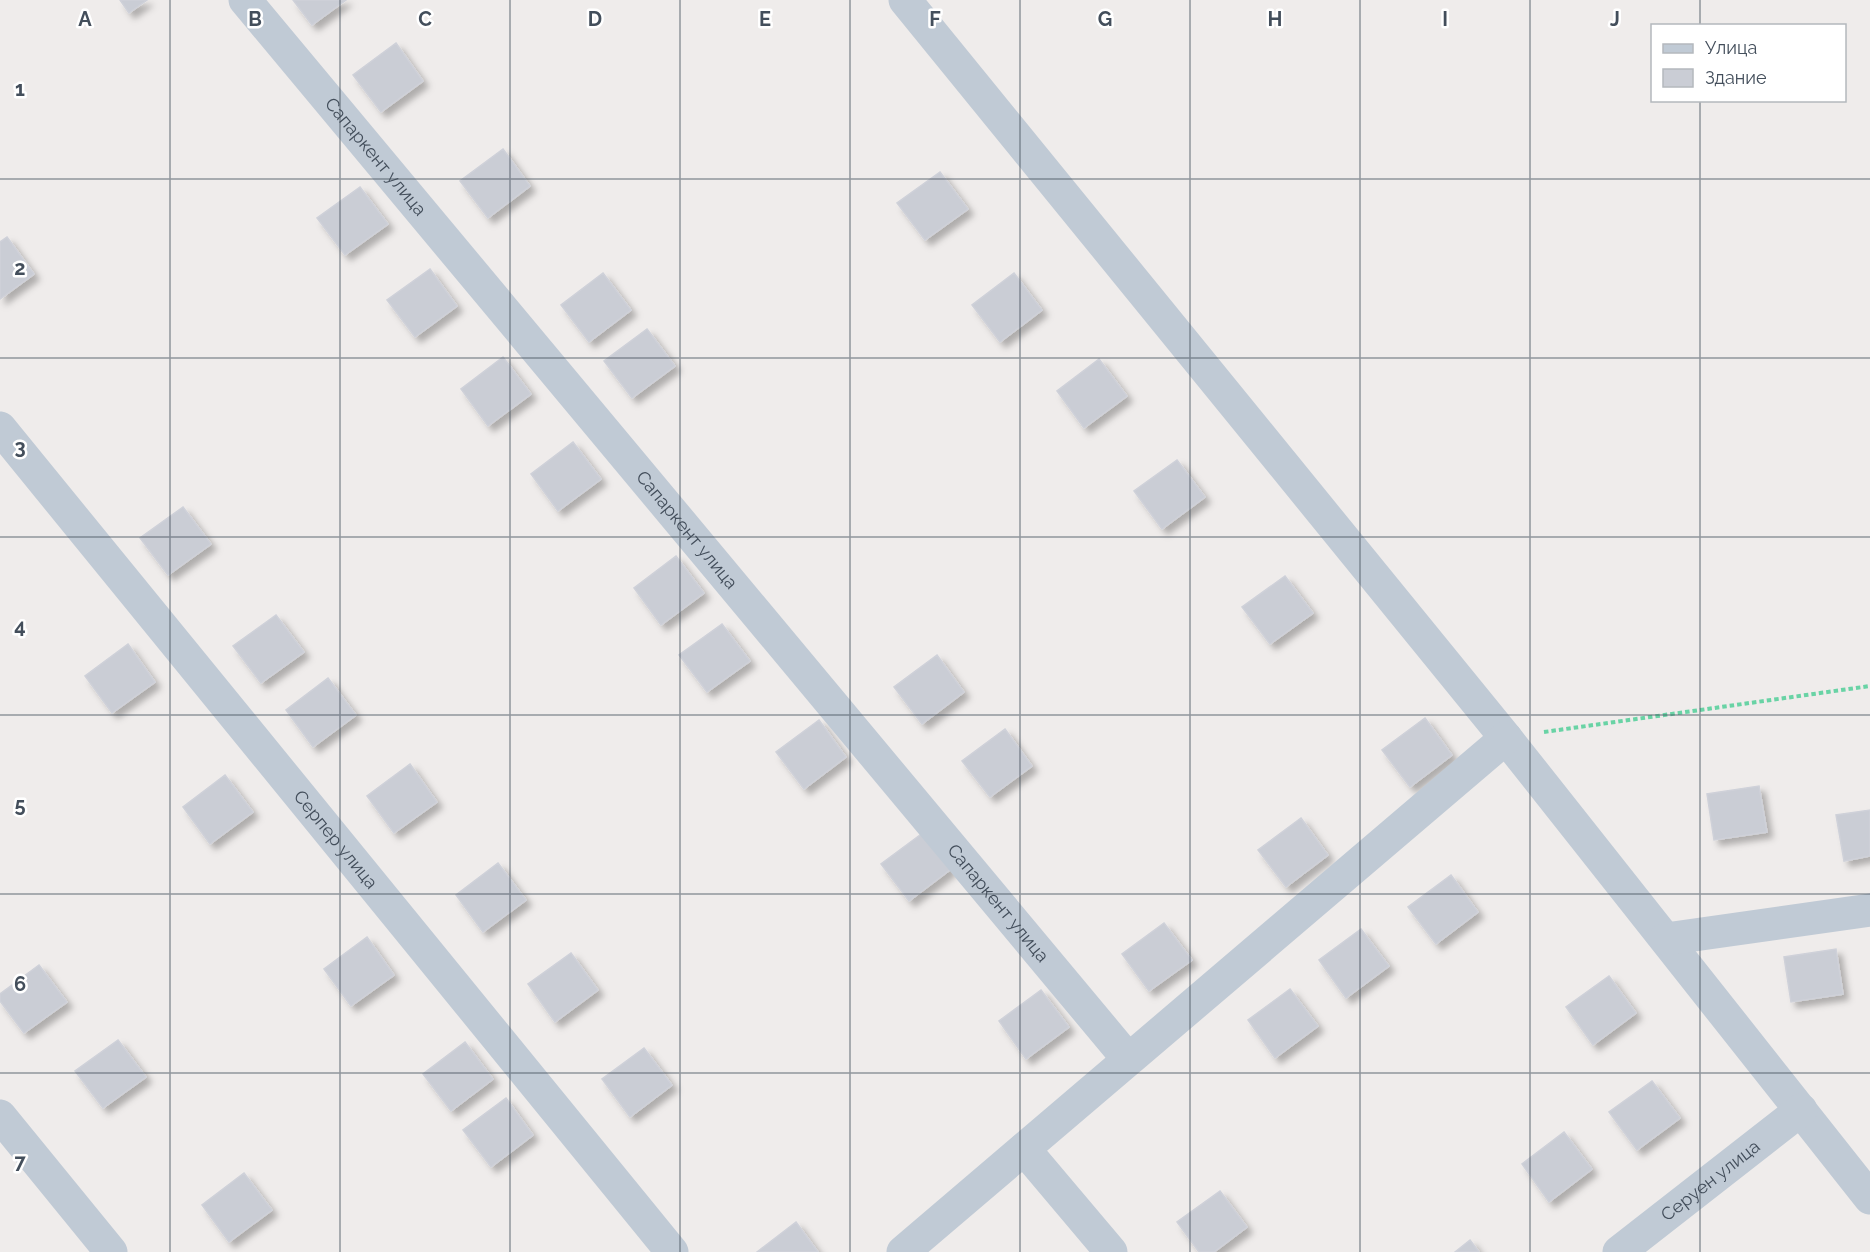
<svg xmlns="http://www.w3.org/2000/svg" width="1870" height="1252" font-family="Raleway,sans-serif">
  <defs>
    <filter id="shadow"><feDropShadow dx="5.5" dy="5.5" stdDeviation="3" flood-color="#0004"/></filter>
  </defs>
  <rect width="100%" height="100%" fill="#efeceb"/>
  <path fill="#cacdd5" stroke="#cfd1d9" stroke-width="1.5" filter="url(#shadow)" d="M 120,0 L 147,0 L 129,13 Z
    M 293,0 L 346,0 L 312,25 Z
    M 396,43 L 423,81 L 381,112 L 353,75 Z
    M 503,149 L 530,186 L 488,218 L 460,181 Z
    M 940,172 L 968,209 L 925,240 L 897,203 Z
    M 360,187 L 388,224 L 345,255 L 317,218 Z
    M 7,237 L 34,274 L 0,299 L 0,242 Z
    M 430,269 L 457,306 L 415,337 L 387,300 Z
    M 603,273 L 631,310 L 589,342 L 561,305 Z
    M 1014,273 L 1042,310 L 1000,342 L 972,305 Z
    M 647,329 L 675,366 L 632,398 L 604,361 Z
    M 503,357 L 531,394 L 488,426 L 461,389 Z
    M 1099,359 L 1127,396 L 1084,428 L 1057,391 Z
    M 573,442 L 601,479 L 558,511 L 531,474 Z
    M 1177,460 L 1205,497 L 1162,529 L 1134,491 Z
    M 183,507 L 211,544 L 168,575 L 140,538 Z
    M 676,556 L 704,593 L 661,625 L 634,588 Z
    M 1285,576 L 1313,613 L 1270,644 L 1242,607 Z
    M 276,615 L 304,652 L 261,683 L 233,646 Z
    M 722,624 L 750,661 L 707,692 L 679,655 Z
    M 128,644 L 155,682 L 112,713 L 85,676 Z
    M 937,655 L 964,692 L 922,724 L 894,687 Z
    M 328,678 L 356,715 L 313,747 L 286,710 Z
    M 1425,718 L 1452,755 L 1410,787 L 1382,750 Z
    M 819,720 L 846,757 L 804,789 L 776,752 Z
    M 1005,729 L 1032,766 L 990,797 L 962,761 Z
    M 410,764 L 437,802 L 394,833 L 367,796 Z
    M 225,775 L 253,812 L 210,844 L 183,807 Z
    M 1759,786 L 1767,832 L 1714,840 L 1707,794 Z
    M 1870,810 L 1870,856 L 1844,861 L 1836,815 Z
    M 1301,818 L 1328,855 L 1286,887 L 1258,850 Z
    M 924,832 L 951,869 L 909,901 L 881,864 Z
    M 498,863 L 526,900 L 483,932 L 456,895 Z
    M 1451,875 L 1478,912 L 1436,944 L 1408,907 Z
    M 1164,923 L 1192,960 L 1149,991 L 1122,954 Z
    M 1361,929 L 1389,966 L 1346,998 L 1319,960 Z
    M 367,937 L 394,975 L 351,1006 L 324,969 Z
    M 1836,949 L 1843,994 L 1791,1002 L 1784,957 Z
    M 571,953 L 598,990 L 555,1022 L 528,984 Z
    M 39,965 L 67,1002 L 24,1033 L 0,1001 L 0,994 Z
    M 1609,976 L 1636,1013 L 1593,1045 L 1566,1007 Z
    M 1290,989 L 1318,1026 L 1275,1058 L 1248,1020 Z
    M 1041,990 L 1069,1027 L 1026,1059 L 999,1021 Z
    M 118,1040 L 146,1077 L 103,1108 L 75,1071 Z
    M 465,1042 L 493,1079 L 451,1111 L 423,1074 Z
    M 644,1048 L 672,1085 L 630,1117 L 602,1079 Z
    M 1652,1081 L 1680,1118 L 1637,1150 L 1609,1112 Z
    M 506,1098 L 533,1135 L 491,1167 L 463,1130 Z
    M 1564,1132 L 1592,1169 L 1549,1202 L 1522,1164 Z
    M 244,1173 L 272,1210 L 229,1242 L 202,1205 Z
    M 1220,1191 L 1247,1227 L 1214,1252 L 1199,1252 L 1177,1222 Z
    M 796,1222 L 818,1252 L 757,1252 Z
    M 1470,1240 L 1479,1252 L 1455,1252 Z"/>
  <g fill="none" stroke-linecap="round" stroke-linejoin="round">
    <path stroke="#69d3a5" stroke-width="4" stroke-dasharray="4.5 3" stroke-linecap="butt" d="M 1544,732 L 1870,686"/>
    <g stroke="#c0cad5" stroke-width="33">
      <path id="s1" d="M 245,0 L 1128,1059"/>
      <path d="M 905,0 L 1506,738 L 1870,1198"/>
      <path id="s2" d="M 0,428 L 672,1252"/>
      <path d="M 1666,939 L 1870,910"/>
      <path d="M 0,1116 L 111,1252"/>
      <path d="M 1024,1149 L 1111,1252"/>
      <path d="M 903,1252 L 1506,738"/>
      <path id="s3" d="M 1619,1252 L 1801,1110"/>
    </g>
  </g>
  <path fill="none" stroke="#434e5b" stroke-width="1.5" stroke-opacity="0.55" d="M 170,0 L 170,1252M 340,0 L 340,1252M 510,0 L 510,1252M 680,0 L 680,1252M 850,0 L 850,1252M 1020,0 L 1020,1252M 1190,0 L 1190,1252M 1360,0 L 1360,1252M 1530,0 L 1530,1252M 1700,0 L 1700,26M 1700,100 L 1700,1252M 0,179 L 1870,179M 0,358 L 1870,358M 0,537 L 1870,537M 0,715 L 1870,715M 0,894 L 1870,894M 0,1073 L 1870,1073"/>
  <g text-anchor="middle" stroke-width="5" stroke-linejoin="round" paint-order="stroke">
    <g font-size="18" fill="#434e5b" stroke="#fff">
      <text dy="6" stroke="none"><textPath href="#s1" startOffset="204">Сапаркент улица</textPath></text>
      <text dy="6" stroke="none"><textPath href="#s1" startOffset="690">Сапаркент улица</textPath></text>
      <text dy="6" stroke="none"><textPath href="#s2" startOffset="531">Серпер улица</textPath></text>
      <text dy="6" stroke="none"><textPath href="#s1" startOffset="1176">Сапаркент улица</textPath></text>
      <text dy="6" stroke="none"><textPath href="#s3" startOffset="116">Серуен улица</textPath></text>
    </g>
  </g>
  <g font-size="20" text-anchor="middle" font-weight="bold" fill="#434e5b" stroke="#fff" stroke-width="5" stroke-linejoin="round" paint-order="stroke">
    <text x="85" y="26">A</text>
    <text x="255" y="26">B</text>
    <text x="425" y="26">C</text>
    <text x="595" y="26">D</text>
    <text x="765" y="26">E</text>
    <text x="935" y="26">F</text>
    <text x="1105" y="26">G</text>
    <text x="1275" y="26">H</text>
    <text x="1445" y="26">I</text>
    <text x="1615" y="26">J</text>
    <text x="20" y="96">1</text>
    <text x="20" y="275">2</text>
    <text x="20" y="454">3</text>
    <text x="20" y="633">4</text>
    <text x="20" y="812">5</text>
    <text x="20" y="991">6</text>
    <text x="20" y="1169">7</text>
  </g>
  <rect x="1651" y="24" width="195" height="78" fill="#ffffff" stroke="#b4b8bd" stroke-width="1.5"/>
  <rect x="1663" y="44" width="30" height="9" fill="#c0cad5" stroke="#b4b8bd" stroke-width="1.5"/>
  <text x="1705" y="54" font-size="18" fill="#434e5b">Улица</text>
  <rect x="1663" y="69" width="30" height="18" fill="#cacdd5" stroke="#b4b8bd" stroke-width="1.5"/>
  <text x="1705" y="84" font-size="18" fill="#434e5b">Здание</text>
</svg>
